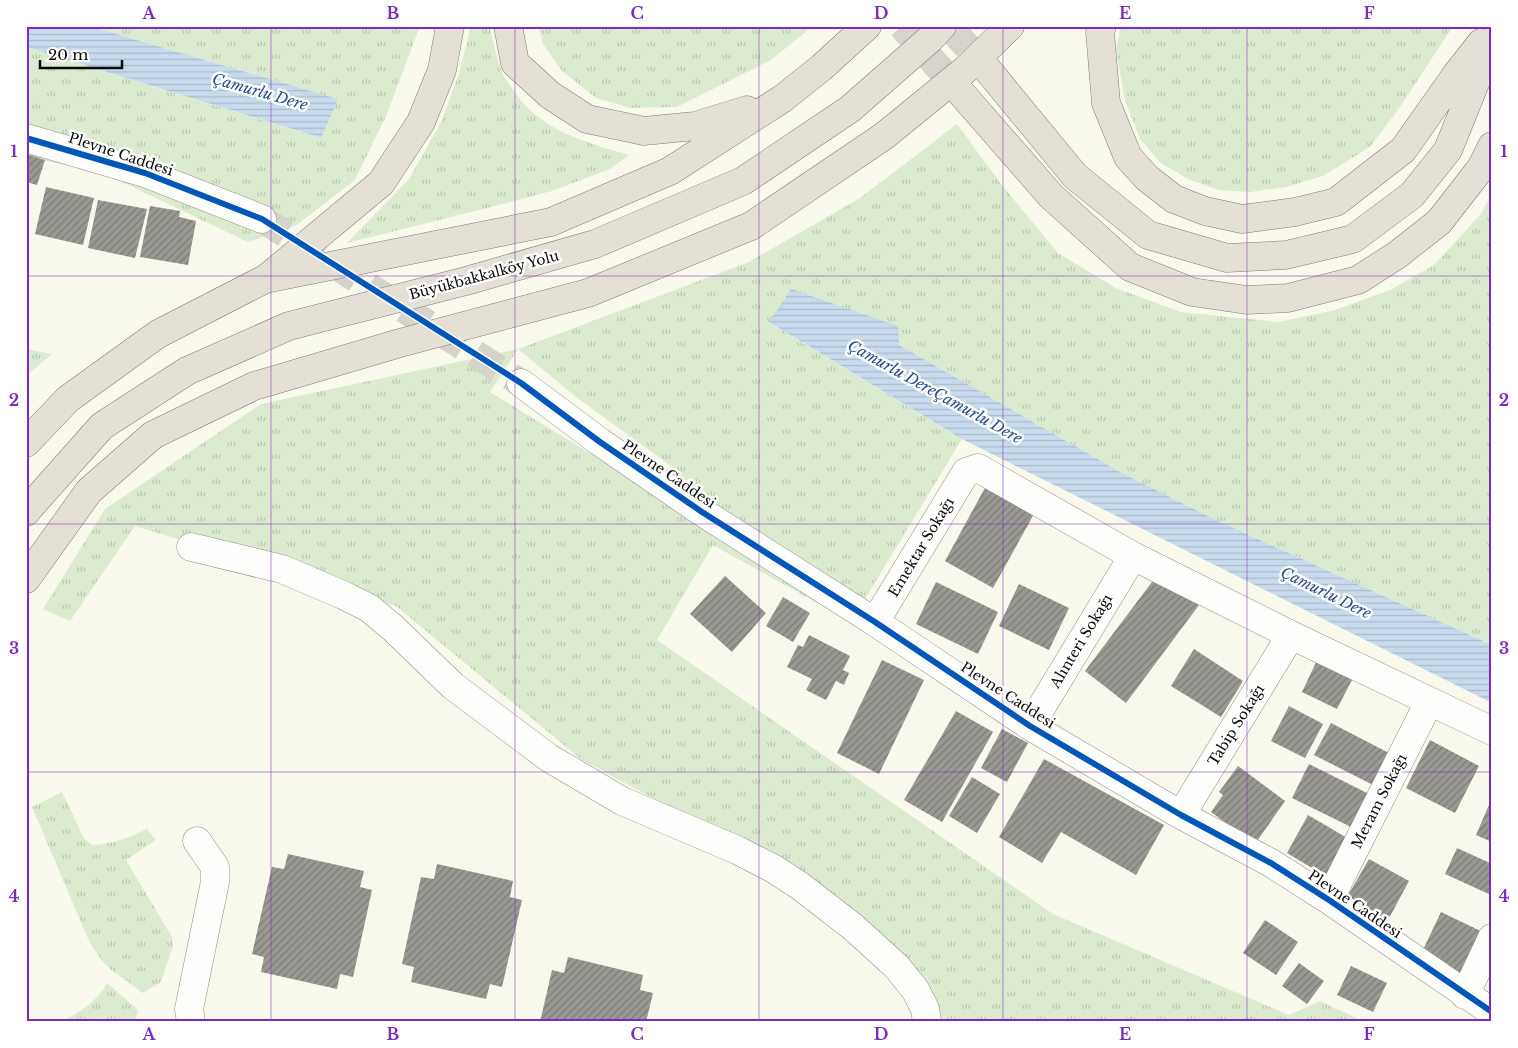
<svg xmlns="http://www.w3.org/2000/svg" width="1518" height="1048" font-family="'Libre Baskerville',serif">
  <defs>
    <pattern id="grass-tufts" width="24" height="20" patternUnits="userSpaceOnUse" patternTransform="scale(1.25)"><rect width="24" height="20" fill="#dcebd0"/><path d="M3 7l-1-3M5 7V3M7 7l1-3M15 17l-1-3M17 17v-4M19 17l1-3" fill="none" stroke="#bbc8b1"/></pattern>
    <pattern id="water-rules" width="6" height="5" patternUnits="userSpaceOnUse" patternTransform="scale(1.25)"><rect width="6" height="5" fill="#c8dbed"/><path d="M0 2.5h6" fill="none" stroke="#aabbca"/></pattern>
    <pattern id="building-hatch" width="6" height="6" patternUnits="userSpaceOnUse" patternTransform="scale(1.25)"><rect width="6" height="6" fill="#9a9993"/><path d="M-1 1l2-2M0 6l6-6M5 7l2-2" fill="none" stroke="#7c7b76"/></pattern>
  </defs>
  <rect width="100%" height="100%" fill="#f8f8ed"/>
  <path fill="url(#grass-tufts)" fill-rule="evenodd" d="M 89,26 L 420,26 L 387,114 L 355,180 L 297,225 L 248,242 L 101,172 L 26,157 L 26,47 L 320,138 L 338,99 Z
    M 471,26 L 490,26 C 493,43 497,59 503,75 C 506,80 510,86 514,91 C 541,131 585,142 629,155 L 610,169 L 552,191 L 491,207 L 347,243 L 409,179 L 441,122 L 459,74 Z
    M 538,26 L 813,26 L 771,60 L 677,107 L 630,108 L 596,98 L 562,71 L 543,44 Z
    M 1121,26 L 1453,26 L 1400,107 L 1370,147 L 1323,176 L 1286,187 L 1249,192 L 1219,190 L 1188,179 L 1161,163 L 1140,139 L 1125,101 L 1116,50 Z
    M 957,124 L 1001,184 L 1058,253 L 1116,288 L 1181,312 L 1279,322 L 1335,310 L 1390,290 L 1434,265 L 1480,215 L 1492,194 L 1492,645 L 1220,522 L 1122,473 L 898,345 L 791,289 L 770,323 L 962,439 L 851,622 L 713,545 L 657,640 L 1053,914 L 1289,1015 L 1320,1001 L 1365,1022 L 938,1022 L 811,883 L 582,760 L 396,606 L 135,526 L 70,621 L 43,609 L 105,509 L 261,404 L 518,349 L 749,262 L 860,198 ZM 518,349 L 576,397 L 679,472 L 657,494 L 490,392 Z
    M 26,349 L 52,354 L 26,376 Z
    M 62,792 L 84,838 L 92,845 C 114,844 127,838 147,829 L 156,840 L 126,860 L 172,937 L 173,946 L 161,982 L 143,993 L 110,969 L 101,960 L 89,941 L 32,807 Z
    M 107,983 L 138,1010 L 135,1022 L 106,1022 L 104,1018 L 93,1022 L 60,1022 C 79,1013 97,1002 107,983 Z"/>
  <path fill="url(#water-rules)" d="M 26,26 L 89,26 L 338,99 L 321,138 L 26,47 Z
    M 791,289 L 898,326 L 899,345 L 1122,473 L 1220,522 L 1492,645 L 1492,703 L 962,439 L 769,322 Z"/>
  <path fill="url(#building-hatch)" d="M 26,154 L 45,160 L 37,185 L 26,182 Z
    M 46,187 L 94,198 L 83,245 L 35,234 Z
    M 98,200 L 147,209 L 135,258 L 88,248 Z
    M 150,206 L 180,211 L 179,217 L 196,221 L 188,265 L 140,257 Z
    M 986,486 L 1034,514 L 993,588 L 945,561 Z
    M 1158,574 L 1199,605 L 1126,703 L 1085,671 Z
    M 725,576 L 766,613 L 732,652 L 690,614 Z
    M 936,582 L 998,612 L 978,654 L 916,624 Z
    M 1019,584 L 1069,608 L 1049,650 L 999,626 Z
    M 783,597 L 810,613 L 793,642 L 766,626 Z
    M 809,635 L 850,656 L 843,670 L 849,673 L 844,685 L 836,681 L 826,700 L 806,690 L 812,679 L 787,667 L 798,645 L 803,647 Z
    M 1194,649 L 1243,681 L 1221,717 L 1171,686 Z
    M 1319,656 L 1355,674 L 1337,709 L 1302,692 Z
    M 882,660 L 924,680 L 879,774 L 837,753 Z
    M 1289,706 L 1323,724 L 1305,758 L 1271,741 Z
    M 956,711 L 993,732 L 942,822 L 904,800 Z
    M 1331,723 L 1389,753 L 1373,785 L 1314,755 Z
    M 1002,729 L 1028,743 L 1007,782 L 981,768 Z
    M 1430,740 L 1479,766 L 1455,813 L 1406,788 Z
    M 1044,759 L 1164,825 L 1136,875 L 1061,832 L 1042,863 L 999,837 Z
    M 1309,764 L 1369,794 L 1353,828 L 1292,798 Z
    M 1238,766 L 1285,801 L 1255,844 L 1211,812 L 1223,795 L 1219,792 Z
    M 972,777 L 1000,794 L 977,833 L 949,816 Z
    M 1492,798 L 1492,842 L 1476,835 Z
    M 1308,815 L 1354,842 L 1332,880 L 1287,853 Z
    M 1457,848 L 1492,864 L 1491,895 L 1445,874 Z
    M 288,854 L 364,871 L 360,887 L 372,890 L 353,977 L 340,974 L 337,989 L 261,972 L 264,957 L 252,954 L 272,867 L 284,869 Z
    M 1369,859 L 1409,881 L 1388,920 L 1347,897 Z
    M 437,864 L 513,881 L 510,897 L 522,900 L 502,987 L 490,984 L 486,999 L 411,982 L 414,967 L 402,964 L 421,877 L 434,879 Z
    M 1441,912 L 1489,935 L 1469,977 L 1421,954 Z
    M 1265,920 L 1298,942 L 1276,975 L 1243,953 Z
    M 568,957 L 643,975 L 640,990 L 653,993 L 646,1022 L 540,1022 L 552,970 L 564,973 Z
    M 1299,963 L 1324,981 L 1307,1004 L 1282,986 Z
    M 1351,966 L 1387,983 L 1373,1012 L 1337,995 Z"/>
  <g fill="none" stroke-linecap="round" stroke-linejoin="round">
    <path stroke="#d4d4cb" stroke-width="28" stroke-dasharray="28 14" stroke-linecap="butt" d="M 262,219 L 521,383"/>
    <path stroke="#d4d4cb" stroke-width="28" stroke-dasharray="28 14" stroke-linecap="butt" d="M 902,26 L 962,94
      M 949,26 L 987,69"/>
    <g stroke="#91918c" stroke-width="29">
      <path id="minor" d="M 26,138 L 145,173 L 262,219
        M 521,383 L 600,442 L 702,512 L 875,622 L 1030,726 L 1181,815 L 1271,863 L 1329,900 L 1492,1012
        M 191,547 L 282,569 L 343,595 L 369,608 L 393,628 L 453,686 L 549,758 L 622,801 L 737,850 L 774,869 L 800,886 L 853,927 L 897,967 L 916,991 L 925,1009 L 927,1022
        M 875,622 L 966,472 L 978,468 L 1133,556 L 1291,635 L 1492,731
        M 1030,726 L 1133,556
        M 1181,815 L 1291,635
        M 1329,900 L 1429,702
        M 1465,995 L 1492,938
        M 191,1022 L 189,1009 L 215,882 L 215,867 L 197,841"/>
    </g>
    <g stroke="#7e7e79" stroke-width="29">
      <path id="highway" d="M 508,26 L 515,63 L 550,95 L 587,119 L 644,131 L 695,126 L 747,110
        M 1102,26 L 1100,32 L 1106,103 L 1128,157 L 1147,178 L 1174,199 L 1205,211 L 1242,219 L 1295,212 L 1336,202 L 1403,150 L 1456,75 L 1481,43
        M 987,69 L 1075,176 L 1148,235 L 1227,258 L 1286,255 L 1353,239 L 1412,195 L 1448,150 L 1492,41
        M 962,94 L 1051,196 L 1130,267 L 1192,292 L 1247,300 L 1288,298 L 1358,280 L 1397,255 L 1439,222 L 1481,168 L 1492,146
        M 268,277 L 381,183 L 421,122 L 442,70 L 450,26
        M 26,443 L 68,399 L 158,334 L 265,279 L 551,222 L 670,171 L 782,99 L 821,68 L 867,26
        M 26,512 L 30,507 L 102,426 L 187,371 L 289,326 L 466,281 L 595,244 L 743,181 L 850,109 L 931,38 L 942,26
        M 26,579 L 89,491 L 153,435 L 254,386 L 400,343 L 588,293 L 751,226 L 884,136 L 965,70 L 1010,26"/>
    </g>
    <use href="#minor" stroke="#fefefc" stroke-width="28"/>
    <use href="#highway" stroke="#e5e0d5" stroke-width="28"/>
    <g stroke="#fff" stroke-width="9">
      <path id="cycleway" d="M 26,138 L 145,173 L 262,219 L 521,383 L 600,442 L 702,512 L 875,622 L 1030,726 L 1181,815 L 1271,863 L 1329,900 L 1492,1012"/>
    </g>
    <use href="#cycleway" stroke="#0057b8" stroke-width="6"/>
  </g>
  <path fill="none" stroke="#7b2cbf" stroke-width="1" stroke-opacity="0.55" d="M 271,26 L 271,1022M 515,26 L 515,1022M 759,26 L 759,1022M 1003,26 L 1003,1022M 1247,26 L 1247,1022M 26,276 L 1492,276M 26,524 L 1492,524M 26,772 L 1492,772"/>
  <g text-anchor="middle" stroke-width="5" stroke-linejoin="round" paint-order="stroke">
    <g font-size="14" fill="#090909" stroke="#fff">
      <text transform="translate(121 154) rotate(18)" y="5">Plevne Caddesi</text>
      <text transform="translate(484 275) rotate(-15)" y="5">Büyükbakkalköy Yolu</text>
      <text transform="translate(669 474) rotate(34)" y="5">Plevne Caddesi</text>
      <text transform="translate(921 547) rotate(-59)" y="5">Emektar Sokağı</text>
      <text transform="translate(1081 641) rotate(-59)" y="5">Alınteri Sokağı</text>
      <text transform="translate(1008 695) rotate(33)" y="5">Plevne Caddesi</text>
      <text transform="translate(1236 725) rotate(-58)" y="5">Tabip Sokağı</text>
      <text transform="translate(1379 801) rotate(-63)" y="5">Meram Sokağı</text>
      <text transform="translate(1355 904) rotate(34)" y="5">Plevne Caddesi</text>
    </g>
    <g font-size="15" font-style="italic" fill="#244d8a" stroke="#fff">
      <text transform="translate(260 92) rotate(16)" y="5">Çamurlu Dere</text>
      <text transform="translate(935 392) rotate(29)" y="5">Çamurlu DereÇamurlu Dere</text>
      <text transform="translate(1326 593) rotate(26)" y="5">Çamurlu Dere</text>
    </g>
  </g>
  <rect width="1518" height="1048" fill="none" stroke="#ffffff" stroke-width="55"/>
  <path d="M40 60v8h82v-8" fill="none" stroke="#090909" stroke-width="2.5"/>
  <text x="48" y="60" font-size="15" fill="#090909" stroke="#ffffff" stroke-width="4" paint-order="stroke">20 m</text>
  <rect x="28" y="28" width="1462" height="992" fill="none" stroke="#7b2cbf" stroke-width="2"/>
  <g font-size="16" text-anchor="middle" font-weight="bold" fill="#7b2cbf">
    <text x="149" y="19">A</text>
    <text x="393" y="19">B</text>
    <text x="637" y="19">C</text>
    <text x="881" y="19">D</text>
    <text x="1125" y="19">E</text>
    <text x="1369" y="19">F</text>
    <text x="14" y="157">1</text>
    <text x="1504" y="157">1</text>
    <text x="14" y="406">2</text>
    <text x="1504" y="406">2</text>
    <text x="14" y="654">3</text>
    <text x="1504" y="654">3</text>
    <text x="14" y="902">4</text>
    <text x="1504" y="902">4</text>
    <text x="149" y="1040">A</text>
    <text x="393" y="1040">B</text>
    <text x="637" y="1040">C</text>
    <text x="881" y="1040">D</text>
    <text x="1125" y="1040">E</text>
    <text x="1369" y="1040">F</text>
  </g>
</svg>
